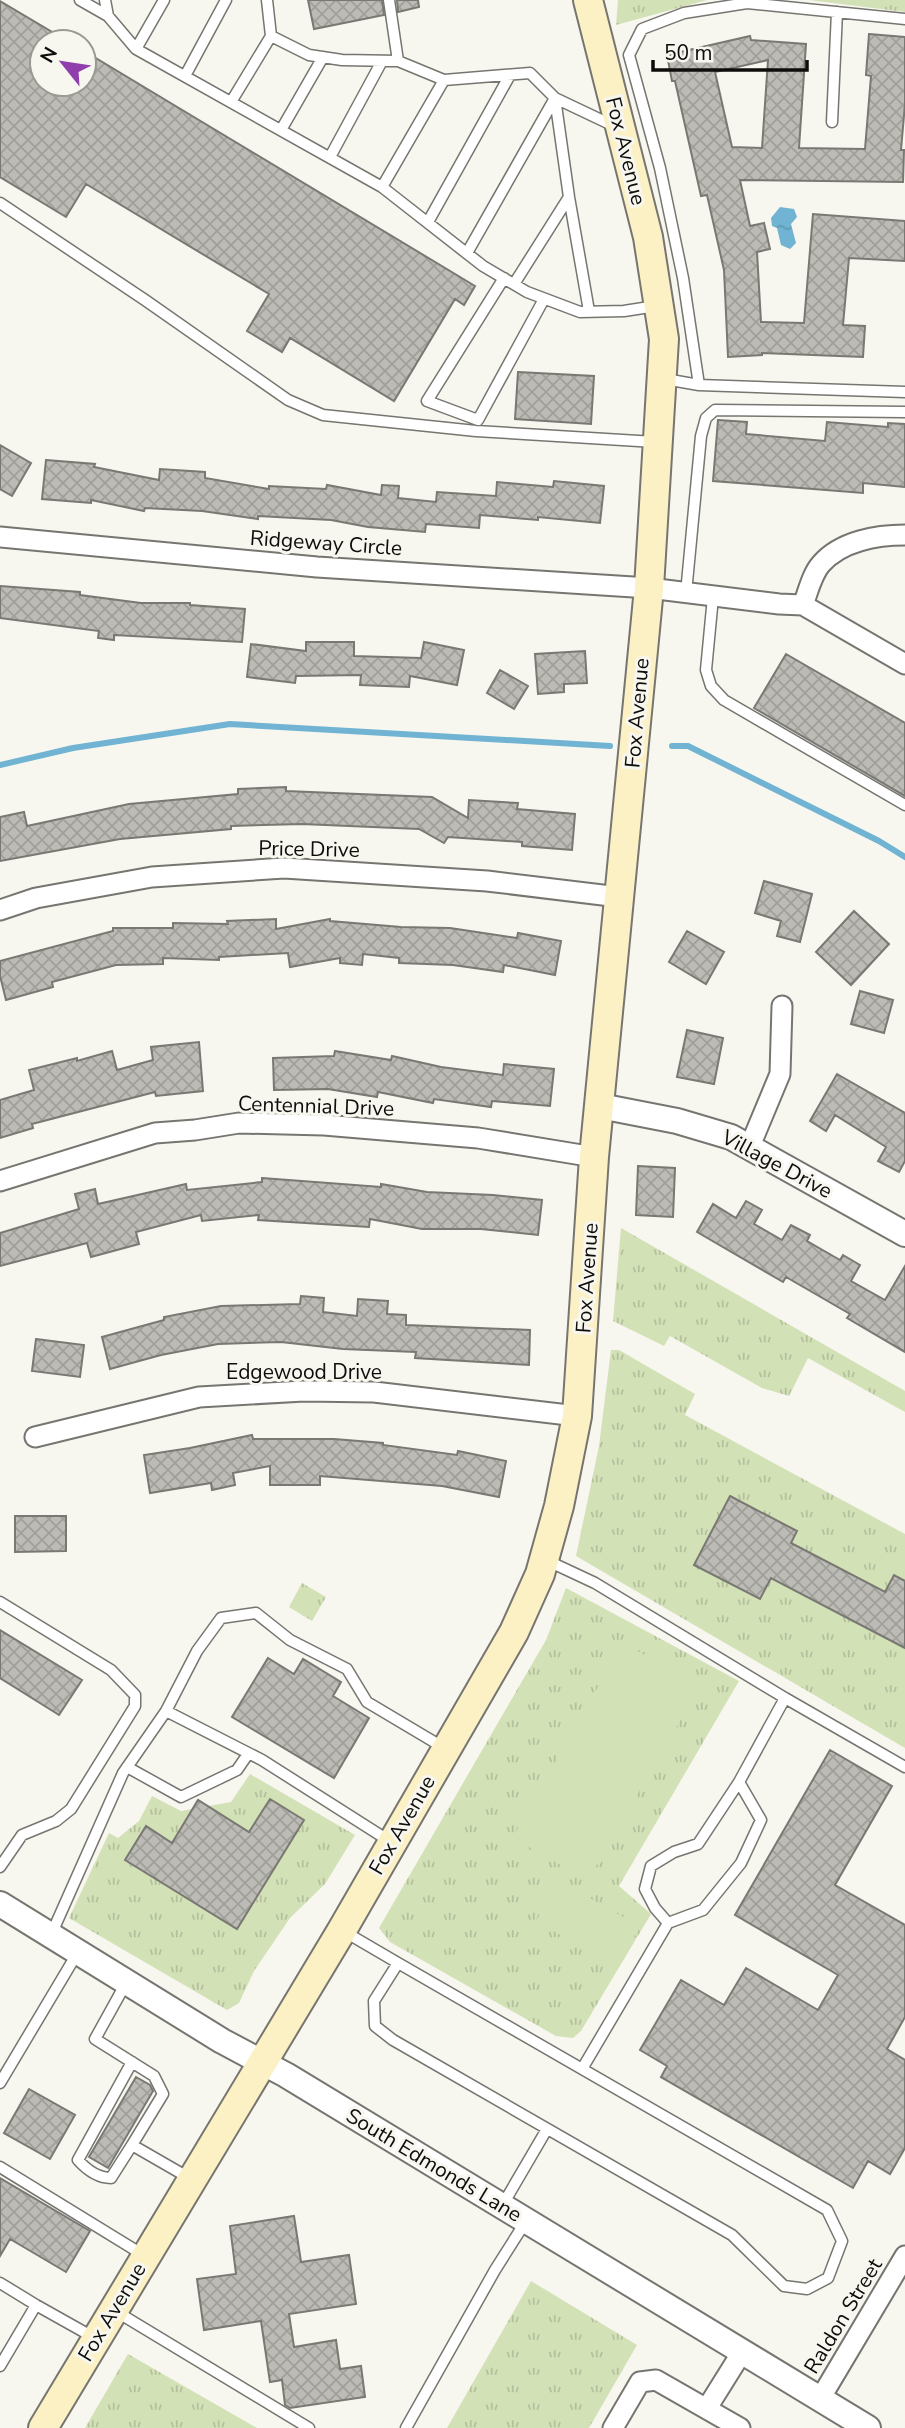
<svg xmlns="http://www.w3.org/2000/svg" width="905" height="2428" font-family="'Nunito Sans',sans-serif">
  <defs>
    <pattern id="grass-tufts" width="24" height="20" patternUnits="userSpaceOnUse" patternTransform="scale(1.75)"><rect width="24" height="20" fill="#d3e1b7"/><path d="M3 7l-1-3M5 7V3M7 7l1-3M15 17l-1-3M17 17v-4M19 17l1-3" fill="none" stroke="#b4c09c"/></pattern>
    <pattern id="water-ripples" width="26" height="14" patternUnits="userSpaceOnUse" patternTransform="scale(1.75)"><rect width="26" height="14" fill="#70b3d2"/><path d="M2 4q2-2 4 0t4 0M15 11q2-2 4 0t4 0" fill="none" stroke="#6099b3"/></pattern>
    <pattern id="building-cross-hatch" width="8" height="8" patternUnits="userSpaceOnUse" patternTransform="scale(1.75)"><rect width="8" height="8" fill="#bcbbb5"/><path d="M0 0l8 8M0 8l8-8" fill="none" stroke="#a0a09a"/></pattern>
  </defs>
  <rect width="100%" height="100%" fill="#f7f6ef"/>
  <path fill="url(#grass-tufts)" d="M 618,0 L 707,0 L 616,25 Z
    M 809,0 L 905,0 L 905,12 Z
    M 621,1228 L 905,1391 L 905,1412 L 808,1358 L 789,1396 L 762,1388 L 670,1336 L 664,1346 L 613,1321 Z
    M 611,1350 L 619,1350 L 695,1394 L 685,1415 L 905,1534 L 905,1748 L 576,1556 L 599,1446 Z
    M 302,1583 L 326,1597 L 312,1621 L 289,1607 Z
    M 566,1588 L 739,1681 L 619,1886 L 651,1914 L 581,2031 L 573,2038 L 556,2036 L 390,1942 L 379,1928 L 546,1640 Z
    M 250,1774 L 355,1835 L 325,1884 L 290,1918 L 254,1971 L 239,2003 L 227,2010 L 69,1918 L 109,1833 L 118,1838 L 139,1821 L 152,1796 L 181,1811 L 231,1802 Z
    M 531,2281 L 637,2345 L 589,2428 L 447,2428 Z
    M 128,2354 L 257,2428 L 85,2428 Z"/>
  <path fill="#d3e1b7" d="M 623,1643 L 700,1686 L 588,1880 L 512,1838 Z
    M 559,1880 L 640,1927 L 616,1967 L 536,1921 Z"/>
  <path fill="url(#water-ripples)" d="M 780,207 L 794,209 L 797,217 L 791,224 L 796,243 L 790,249 L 781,245 L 777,228 L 772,226 L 771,218 Z"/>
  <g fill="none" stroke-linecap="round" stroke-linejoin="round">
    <path stroke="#70b3d2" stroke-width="6" d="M 672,746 L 688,746 L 879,841 L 905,857
      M 0,765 L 73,748 L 230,724 L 610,746"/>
  </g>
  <path fill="url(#building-cross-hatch)" stroke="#797873" stroke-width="2" fill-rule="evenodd" d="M 308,0 L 382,0 L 384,15 L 314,29 Z
    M 397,0 L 418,0 L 419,7 L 398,12 Z
    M 0,1 L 69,42 L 42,42 L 42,84 L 84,84 L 84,51 L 475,286 L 464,305 L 455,299 L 394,401 L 290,338 L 282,352 L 247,331 L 269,294 L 86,184 L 66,217 L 0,177 Z
    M 869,34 L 905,37 L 905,104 L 901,150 L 904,150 L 903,182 L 740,180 L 750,226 L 764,223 L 770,249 L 757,252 L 761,322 L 804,323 L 813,214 L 905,221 L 905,261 L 849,258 L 843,325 L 865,326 L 863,357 L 762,353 L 762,355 L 728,357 L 724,270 L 707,195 L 701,196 L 675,81 L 672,81 L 667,55 L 750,36 L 751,40 L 806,44 L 799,148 L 865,149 L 871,76 L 866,75 ZM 768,60 L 762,148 L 732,147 L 715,72 Z
    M 518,372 L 594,376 L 591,424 L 515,419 Z
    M 718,420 L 747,422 L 746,434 L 825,441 L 827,422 L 888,427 L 888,423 L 905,424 L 905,487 L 863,483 L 863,493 L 713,481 Z
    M 0,445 L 31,463 L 12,496 L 0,489 Z
    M 46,460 L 95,464 L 94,467 L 159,480 L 160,469 L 205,472 L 205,478 L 269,489 L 269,486 L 326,489 L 327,485 L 381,495 L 382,485 L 399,486 L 398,498 L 436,502 L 437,492 L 496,496 L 497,482 L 553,487 L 554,481 L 604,486 L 600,523 L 538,517 L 538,520 L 480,515 L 479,528 L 426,524 L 425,532 L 368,527 L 331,520 L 258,516 L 258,519 L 202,511 L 145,508 L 144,511 L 91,500 L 91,503 L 42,499 Z
    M 0,586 L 80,592 L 80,595 L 141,603 L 190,603 L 190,605 L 245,609 L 242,642 L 114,635 L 114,640 L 98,638 L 99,631 L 0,618 Z
    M 306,642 L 354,642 L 354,656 L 421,658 L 424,642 L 464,650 L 457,685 L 410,676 L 409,687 L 360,685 L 361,675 L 296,676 L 295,683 L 247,677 L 251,644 L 306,651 Z
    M 585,651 L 587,683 L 564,684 L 564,692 L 538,694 L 535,654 Z
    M 786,654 L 905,723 L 905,796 L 754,708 Z
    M 500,670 L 528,686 L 514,709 L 487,693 Z
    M 286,787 L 286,791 L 432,797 L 468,818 L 469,800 L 518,803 L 517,809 L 575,814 L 572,850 L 522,846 L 522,842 L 448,837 L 444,843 L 419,829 L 302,824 L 231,826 L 231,829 L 120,839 L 0,861 L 0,817 L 24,812 L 27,826 L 129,804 L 238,794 L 238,789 Z
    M 764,881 L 812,894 L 800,942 L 777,936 L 781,921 L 755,913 Z
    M 854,911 L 889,944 L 851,985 L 816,952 Z
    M 276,919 L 276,929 L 330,919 L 330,921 L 401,927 L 450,928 L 517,938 L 518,933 L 561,941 L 555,975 L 504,965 L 503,972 L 453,965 L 399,963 L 399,958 L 363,954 L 362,965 L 340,963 L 340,958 L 290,967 L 288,953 L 219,957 L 219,960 L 163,958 L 163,964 L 116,965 L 52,982 L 53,987 L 6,1000 L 0,976 L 0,961 L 113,931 L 113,928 L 173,928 L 173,923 L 228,924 L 227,921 Z
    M 687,931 L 724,952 L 706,984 L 669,962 Z
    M 860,991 L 893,1000 L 884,1033 L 851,1024 Z
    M 687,1030 L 723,1038 L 714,1084 L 677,1077 Z
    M 199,1042 L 203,1091 L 156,1096 L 155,1092 L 32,1124 L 33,1128 L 0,1138 L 0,1100 L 34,1090 L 29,1070 L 77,1058 L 77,1061 L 112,1051 L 117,1070 L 153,1060 L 151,1047 Z
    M 335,1051 L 391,1060 L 392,1056 L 441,1067 L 503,1075 L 504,1064 L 554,1069 L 550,1106 L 492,1101 L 491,1107 L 434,1099 L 433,1103 L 378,1092 L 377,1097 L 328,1089 L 274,1090 L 273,1058 L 334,1056 Z
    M 837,1074 L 905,1113 L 905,1161 L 899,1172 L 878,1161 L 886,1147 L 835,1115 L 826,1131 L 810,1121 Z
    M 638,1166 L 675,1168 L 673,1217 L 636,1215 Z
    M 262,1178 L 381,1187 L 381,1184 L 427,1192 L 493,1195 L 542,1200 L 538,1235 L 481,1229 L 422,1229 L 370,1219 L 369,1227 L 258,1220 L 259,1215 L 202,1221 L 201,1215 L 136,1232 L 139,1244 L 91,1257 L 87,1243 L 0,1266 L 0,1233 L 79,1209 L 75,1194 L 95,1189 L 98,1204 L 186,1184 L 187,1190 L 262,1182 Z
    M 746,1201 L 762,1210 L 754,1224 L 782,1240 L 791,1225 L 810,1235 L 807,1241 L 840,1260 L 843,1255 L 860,1265 L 851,1281 L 885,1300 L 905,1266 L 905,1352 L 847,1318 L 850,1314 L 786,1277 L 783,1282 L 697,1232 L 713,1204 L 736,1218 Z
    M 301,1296 L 324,1298 L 323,1312 L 357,1316 L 358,1299 L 388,1301 L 387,1314 L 406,1315 L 406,1325 L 530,1330 L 529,1365 L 415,1358 L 416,1352 L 343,1349 L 281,1342 L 218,1344 L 161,1355 L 110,1369 L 102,1337 L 164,1320 L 164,1317 L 221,1306 L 300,1304 Z
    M 36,1339 L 84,1345 L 80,1377 L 32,1371 Z
    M 252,1435 L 253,1439 L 334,1439 L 383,1443 L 383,1445 L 457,1455 L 458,1451 L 506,1461 L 499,1497 L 442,1486 L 320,1476 L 320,1485 L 270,1485 L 270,1466 L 233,1473 L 235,1485 L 212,1490 L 211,1483 L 150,1493 L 144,1455 L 190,1448 Z
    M 730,1496 L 797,1531 L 791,1543 L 885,1592 L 894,1575 L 905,1581 L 905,1648 L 771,1578 L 760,1599 L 694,1565 Z
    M 15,1516 L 66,1516 L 66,1551 L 15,1552 Z
    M 0,1630 L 82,1680 L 59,1715 L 0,1678 Z
    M 268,1658 L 294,1674 L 303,1659 L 341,1682 L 333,1696 L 369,1718 L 334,1778 L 232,1717 Z
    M 830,1750 L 892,1786 L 835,1885 L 905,1925 L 905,2017 L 887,2049 L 905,2060 L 905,2148 L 890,2174 L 868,2161 L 853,2188 L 661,2077 L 667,2066 L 640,2050 L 681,1980 L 724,2005 L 746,1968 L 818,2010 L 838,1975 L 735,1915 Z
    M 270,1799 L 304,1820 L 237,1929 L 125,1860 L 146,1826 L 172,1843 L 198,1800 L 249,1832 Z
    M 136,2077 L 150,2085 L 153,2091 L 108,2168 L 89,2157 Z
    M 29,2089 L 75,2115 L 50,2159 L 4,2133 Z
    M 0,2178 L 90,2231 L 66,2272 L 10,2239 L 0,2256 Z
    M 294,2216 L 301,2262 L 349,2255 L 356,2304 L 289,2314 L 294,2347 L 336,2340 L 340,2369 L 361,2366 L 365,2397 L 290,2408 L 285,2405 L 282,2380 L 270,2382 L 261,2321 L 204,2330 L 197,2279 L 236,2274 L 230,2226 Z"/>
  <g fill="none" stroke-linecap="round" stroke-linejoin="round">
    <g stroke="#767570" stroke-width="13">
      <path id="service" d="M 80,0 L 108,16
        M 105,0 L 108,16 L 136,49 L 382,187 L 483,266 L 527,292 L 580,312 L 624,311 L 656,306
        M 267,0 L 271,36 L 309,55 L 342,60 L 398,61 L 444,80 L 530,73 L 555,98 L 614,126
        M 389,0 L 398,61
        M 136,49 L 164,0
        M 185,76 L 226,0
        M 555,98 L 569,197 L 589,311
        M 231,102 L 271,36
        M 832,122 L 837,12
        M 281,130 L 323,57
        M 330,157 L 382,61
        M 382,187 L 444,80
        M 0,203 L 145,300 L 288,400 L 323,415 L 476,431 L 655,442
        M 428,222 L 510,75
        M 467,253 L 555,98
        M 504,278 L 427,401 L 478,420 L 544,299
        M 514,284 L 569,197
        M 665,379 L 699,385 L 905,392
        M 699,385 L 683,278 L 660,168 L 629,55 L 642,29 L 684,13 L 747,3 L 905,19
        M 686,593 L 701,436 L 706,418 L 715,410 L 905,412
        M 713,597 L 706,670 L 711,686 L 724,700 L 905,805
        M 548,1561 L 595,1583 L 785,1698 L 905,1767
        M 0,1602 L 111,1670 L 135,1695 L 135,1706 L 71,1809 L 56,1821 L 22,1835 L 0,1867
        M 166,1711 L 197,1651 L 221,1618 L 256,1613 L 290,1640 L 347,1669 L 367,1702 L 446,1749
        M 127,1767 L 181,1797 L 237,1770 L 248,1754
        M 668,1923 L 655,1908 L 645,1889 L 651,1866 L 674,1852 L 698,1844 L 739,1782
        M 345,1932 L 398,1963 L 827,2210 L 842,2241 L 828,2278 L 807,2289 L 784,2286 L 732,2235 L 393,2040 L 375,2026 L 374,2001 L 398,1963
        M 51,1935 L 123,1773 L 166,1711 L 262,1760 L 391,1842
        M 126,1983 L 95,2039 L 154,2076 L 163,2094 L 132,2145 L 191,2179
        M 582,2069 L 668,1923 L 703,1910 L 741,1863 L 761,1820 L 739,1782 L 785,1698
        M 0,2083 L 78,1952
        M 132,2145 L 111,2178 C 98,2178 87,2170 78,2160 L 132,2062
        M 0,2167 L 145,2256
        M 502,2206 L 547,2129
        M 0,2283 L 36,2305
        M 117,2312 L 309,2428
        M 0,2366 L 36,2305 L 93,2337
        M 406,2428 L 495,2270 L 526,2221"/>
    </g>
    <g stroke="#767570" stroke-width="23">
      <path id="minor" d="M 0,537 L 317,567 L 649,588 L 779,604 L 803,605 L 905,664
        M 803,605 C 808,592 812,574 821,564 C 841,541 877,535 905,535
        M 0,910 L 36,898 L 152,877 L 284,868 L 487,881 L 619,897
        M 750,1146 L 780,1074 L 782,1006
        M 0,1181 L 155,1133 L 195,1130 L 239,1123 L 324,1125 L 478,1138 L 594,1157
        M 35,1437 L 199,1397 L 304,1391 L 374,1392 L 577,1416
        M 820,2399 L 905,2256
        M 707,2408 L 742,2352
        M 613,2428 L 640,2382 L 656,2380 L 740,2428"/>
    </g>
    <g stroke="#767570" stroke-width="28">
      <path id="tertiary" d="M 600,1106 L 677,1121 L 731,1137 L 905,1234
        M 0,1904 L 222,2041 L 286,2075 L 868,2428"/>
    </g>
    <g stroke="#767570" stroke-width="32">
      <path id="secondary" d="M 43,2428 L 342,1930 L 514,1632 L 540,1574 L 559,1506 L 577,1416 L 594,1157 L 649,588 L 664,339 L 648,237 L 588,0"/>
    </g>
    <use href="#service" stroke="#fff" stroke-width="10"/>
    <use href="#minor" stroke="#fff" stroke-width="19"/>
    <use href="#tertiary" stroke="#fff" stroke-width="24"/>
    <use href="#secondary" stroke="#fcf0c5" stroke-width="28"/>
  </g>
  <g text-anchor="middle" stroke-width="6" stroke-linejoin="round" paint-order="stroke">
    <g font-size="21" fill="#0e0d0b" stroke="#f7f6ef">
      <text transform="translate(626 151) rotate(76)" y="7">Fox Avenue</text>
      <text transform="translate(326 543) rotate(4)" y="7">Ridgeway Circle</text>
      <text transform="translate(637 713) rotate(-85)" y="7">Fox Avenue</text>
      <text transform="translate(309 849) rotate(1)" y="7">Price Drive</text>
      <text transform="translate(316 1106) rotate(2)" y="7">Centennial Drive</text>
      <text transform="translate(777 1164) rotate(28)" y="7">Village Drive</text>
      <text transform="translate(587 1278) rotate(-86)" y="7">Fox Avenue</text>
      <text x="304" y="1379">Edgewood Drive</text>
      <text transform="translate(402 1825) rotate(-60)" y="7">Fox Avenue</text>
      <text transform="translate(434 2165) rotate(31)" y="7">South Edmonds Lane</text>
      <text transform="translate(112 2312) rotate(-59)" y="7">Fox Avenue</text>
      <text transform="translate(843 2316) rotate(-59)" y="7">Raldon Street</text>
    </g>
  </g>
  <g transform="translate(63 63) rotate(300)"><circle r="33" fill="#f7f6ef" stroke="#9a9994" stroke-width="2"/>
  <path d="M0-5L12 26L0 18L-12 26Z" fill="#913ead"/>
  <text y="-10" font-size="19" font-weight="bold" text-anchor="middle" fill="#0e0d0b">N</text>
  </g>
  <path d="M653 60v10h154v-10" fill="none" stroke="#0e0d0b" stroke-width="3.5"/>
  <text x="664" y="60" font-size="21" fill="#0e0d0b" stroke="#f7f6ef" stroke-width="5" paint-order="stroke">50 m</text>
</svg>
